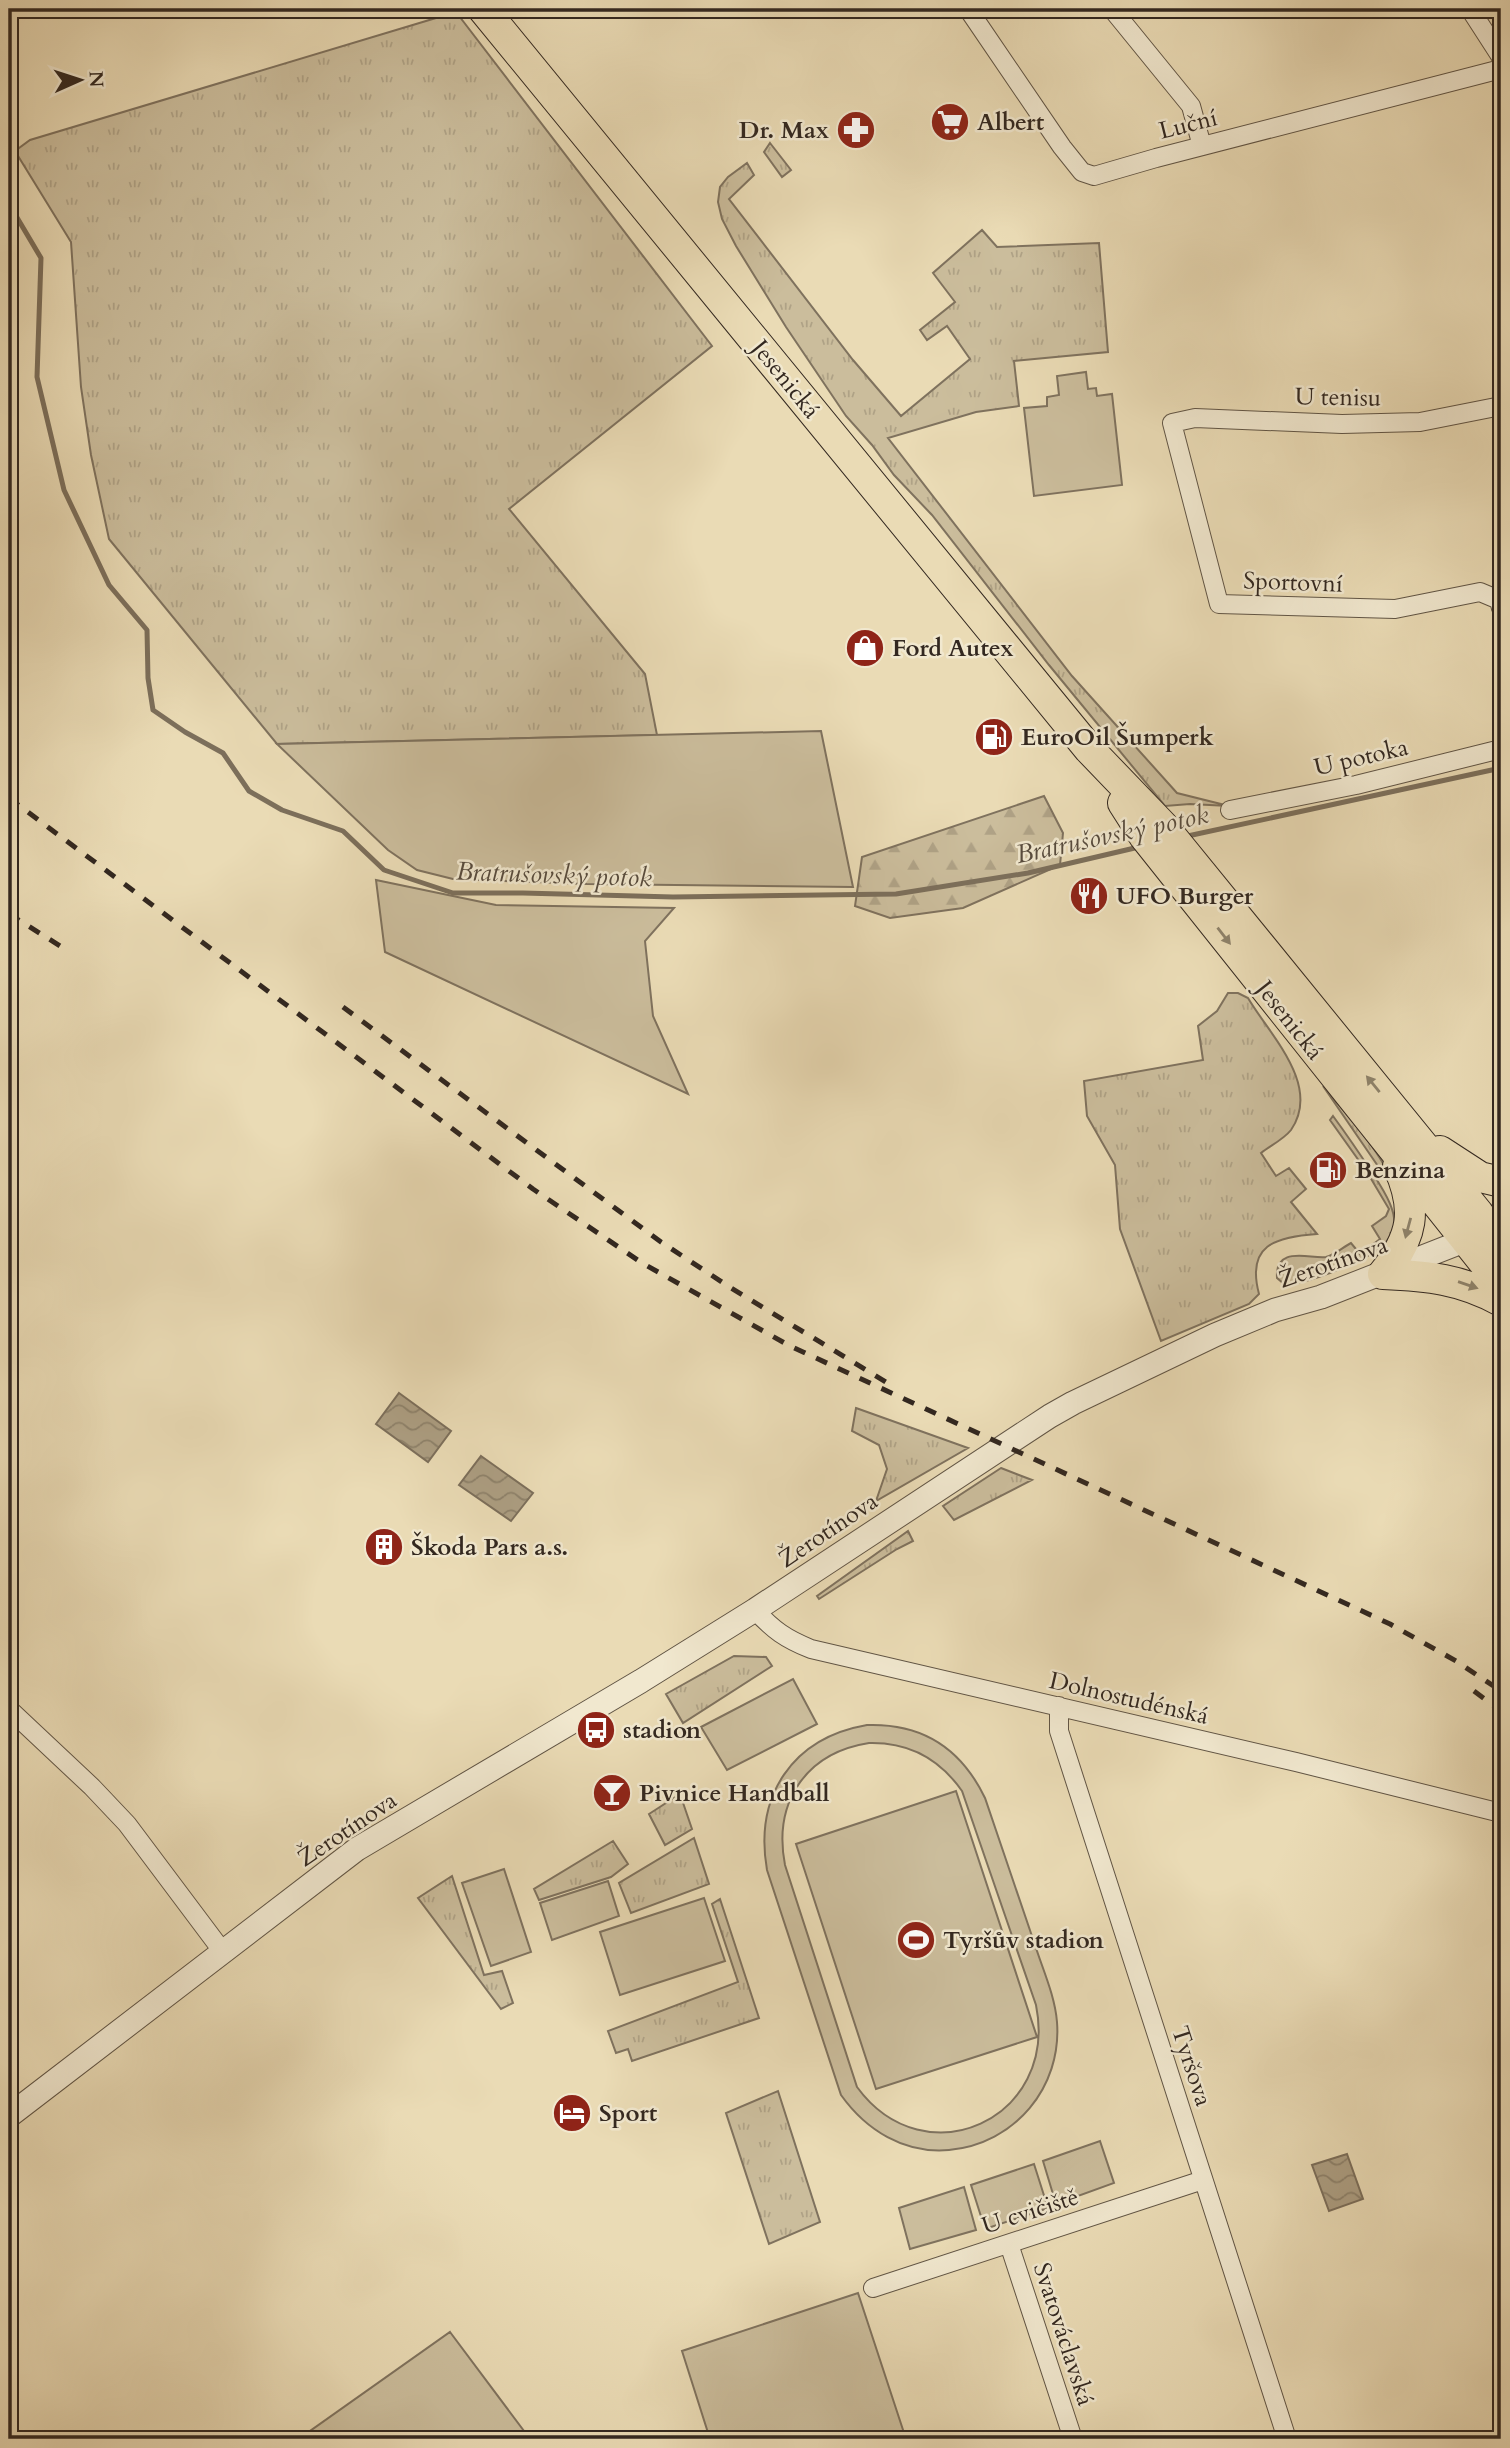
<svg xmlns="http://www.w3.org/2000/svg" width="1510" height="2448" font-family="Cardo,serif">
  <defs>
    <pattern id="grass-tufts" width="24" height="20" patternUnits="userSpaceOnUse" patternTransform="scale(1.75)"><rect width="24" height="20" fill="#cbbd9c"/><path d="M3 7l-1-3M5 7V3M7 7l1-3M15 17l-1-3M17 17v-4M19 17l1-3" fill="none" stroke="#afa286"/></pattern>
    <pattern id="forest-firs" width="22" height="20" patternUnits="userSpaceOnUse" patternTransform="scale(1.75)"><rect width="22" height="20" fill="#cbbd9c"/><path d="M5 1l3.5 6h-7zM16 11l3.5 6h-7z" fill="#afa286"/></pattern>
    <pattern id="water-waves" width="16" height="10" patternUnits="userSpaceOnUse" patternTransform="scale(1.75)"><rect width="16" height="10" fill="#ac9e82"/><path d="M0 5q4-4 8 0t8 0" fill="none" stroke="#8d816a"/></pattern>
  </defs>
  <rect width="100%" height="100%" fill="#eadbb5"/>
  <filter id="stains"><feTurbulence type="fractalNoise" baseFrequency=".00286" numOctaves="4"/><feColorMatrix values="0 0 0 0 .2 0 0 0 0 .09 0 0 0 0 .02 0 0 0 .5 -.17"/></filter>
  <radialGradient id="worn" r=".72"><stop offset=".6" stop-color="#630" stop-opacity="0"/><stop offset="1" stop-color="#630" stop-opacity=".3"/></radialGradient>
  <path fill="url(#grass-tufts)" stroke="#7f725e" stroke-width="2" d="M 456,12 L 712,346 L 509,509 L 645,674 L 657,735 L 277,744 L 109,539 L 91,455 L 81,387 L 71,242 L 15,151 L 30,140 Z
    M 770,143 L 791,170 L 782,177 L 764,152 Z
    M 747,163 L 754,175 L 729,199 L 853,360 L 901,416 L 970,359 L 947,326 L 927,340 L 920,330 L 955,302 L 933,273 L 982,230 L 997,247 L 1099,243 L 1108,352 L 1014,361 L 1019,406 L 976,412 L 888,438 L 1072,676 L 1177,793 L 1229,806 L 1190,804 L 1165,806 L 1049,665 L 932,515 L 894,475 L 872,445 L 846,416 L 786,327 L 736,246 L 722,219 L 718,202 L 720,187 L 728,177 Z
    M 1228,993 L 1238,993 L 1248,998 C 1269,1034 1322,1085 1291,1130 C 1284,1139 1270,1146 1261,1153 L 1276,1176 L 1289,1168 L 1306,1189 L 1291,1202 L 1317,1234 C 1275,1237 1246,1245 1259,1294 L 1249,1304 L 1161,1341 L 1120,1229 L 1115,1165 L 1087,1116 L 1084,1081 L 1203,1060 L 1198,1026 L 1217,1011 Z
    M 1323,1086 C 1343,1111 1388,1158 1393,1188 Z
    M 1333,1116 C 1347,1135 1360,1154 1373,1174 C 1403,1219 1406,1240 1351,1264 C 1334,1272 1302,1285 1284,1284 L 1277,1278 C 1275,1245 1309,1259 1326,1257 C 1335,1255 1343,1247 1351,1243 L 1360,1254 L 1380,1239 L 1372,1226 L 1386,1216 L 1389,1209 L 1367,1172 L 1330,1120 Z
    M 856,1408 L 968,1448 L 876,1501 L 887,1469 L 879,1445 L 852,1431 Z
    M 1001,1468 L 1032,1480 L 954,1520 L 943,1506 Z
    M 908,1531 L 913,1541 L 897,1549 L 819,1599 L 817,1596 Z
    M 734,1656 L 766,1657 L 772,1666 L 683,1723 L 666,1694 Z
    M 680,1794 L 692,1829 L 665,1845 L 649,1814 Z
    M 694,1838 L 709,1884 L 631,1913 L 619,1883 Z
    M 613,1841 L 628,1864 L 611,1877 L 539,1900 L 534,1889 Z
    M 452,1876 L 484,1975 L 502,1971 L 513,2003 L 501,2009 L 418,1898 Z
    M 720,1899 L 759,2018 L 632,2061 L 628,2049 L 616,2053 L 608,2031 L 738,1982 L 712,1904 Z
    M 778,2091 L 820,2222 L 769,2244 L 726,2113 Z"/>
  <path fill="url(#forest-firs)" stroke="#7f725e" stroke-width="2" d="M 1044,796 L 1063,833 L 1060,865 L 963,908 L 890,918 L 855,906 L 862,857 Z"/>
  <path fill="#cbbd9c" stroke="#7f725e" stroke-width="2" fill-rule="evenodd" d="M 1086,372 L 1088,389 L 1096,388 L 1097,396 L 1112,394 L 1122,485 L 1034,496 L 1024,408 L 1047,406 L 1047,397 L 1059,395 L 1057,376 Z
    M 821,731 L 853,887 L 587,884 L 453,879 L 417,870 L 388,850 L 277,744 Z
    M 376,880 L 496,905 L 674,908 L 645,941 L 653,1016 L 688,1094 L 385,952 Z
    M 793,1679 L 817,1724 L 727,1770 L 701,1727 Z
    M 867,1725 C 923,1723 961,1748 985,1798 C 1002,1847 1018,1896 1035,1945 C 1043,1970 1055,1996 1057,2022 C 1062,2087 1015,2144 949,2150 C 904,2154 866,2130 841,2095 L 767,1870 C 754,1796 792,1738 867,1725 ZM 869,1743 C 909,1742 939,1758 962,1791 L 1036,2005 C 1059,2119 925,2180 857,2087 L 785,1865 C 773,1803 805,1753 869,1743 Z
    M 956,1791 L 1037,2037 L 876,2089 L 796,1844 Z
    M 504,1869 L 531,1952 L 491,1966 L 462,1883 Z
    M 608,1881 L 619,1916 L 552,1940 L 540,1903 Z
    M 704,1898 L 725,1961 L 620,1995 L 600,1932 Z
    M 1100,2141 L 1114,2183 L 1056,2204 L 1043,2161 Z
    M 1034,2164 L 1048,2208 L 985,2229 L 971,2185 Z
    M 964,2187 L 976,2230 L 910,2249 L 899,2208 Z
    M 858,2293 L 906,2439 L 710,2439 L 682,2351 Z
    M 450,2332 L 530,2439 L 306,2439 L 303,2436 Z"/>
  <path fill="url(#water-waves)" stroke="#7c6f5b" stroke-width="2" d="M 399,1393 L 451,1431 L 428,1462 L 376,1424 Z
    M 481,1456 L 533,1493 L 511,1521 L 459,1485 Z
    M 1347,2154 L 1363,2199 L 1329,2211 L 1312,2165 Z"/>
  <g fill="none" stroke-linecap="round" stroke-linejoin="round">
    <path stroke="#7c6f5b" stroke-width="5" d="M 9,204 L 41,258 L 37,377 L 64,490 L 109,585 L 147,630 L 148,678 L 153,710 L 185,732 L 223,753 L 249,791 L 282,810 L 343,831 L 384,870 L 453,893 L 523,893 L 673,897 L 896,894 L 1028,873 L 1139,847
      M 1183,837 L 1501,768"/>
    <g stroke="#615545" stroke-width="20">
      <path id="minor" d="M 968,9 L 1062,147 L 1082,172 L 1094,176 L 1156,158 L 1501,69
        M 1112,9 L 1191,106 L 1202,146
        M 1470,9 L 1501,57
        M 1501,406 L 1420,422 L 1342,424 L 1195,418 L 1172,423 L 1219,604 L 1395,609 L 1480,592 L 1499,600 L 1501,608
        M 1230,810 L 1356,785 L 1501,749
        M 755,1610 C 773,1630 786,1639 811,1649 L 1296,1762 L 1501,1813
        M 1059,1706 L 1059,1731 L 1287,2439
        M 9,1709 L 92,1787 L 127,1824 L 223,1952
        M 1009,2244 L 1073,2439
        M 873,2288 L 1203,2180"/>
    </g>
    <g stroke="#615545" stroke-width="25">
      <path id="tertiary" d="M 9,2116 L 357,1849 L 641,1681 L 755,1610 L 1050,1416 L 1073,1403 L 1215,1335 L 1275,1310 L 1321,1297 L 1479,1235"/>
    </g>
    <g stroke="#332820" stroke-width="32">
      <path id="primary" d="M 483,9 L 1089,749 L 1163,826 L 1478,1213 L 1501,1246
        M 1123,803 L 1144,836 L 1501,1284
        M 1440,1151 L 1480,1177 L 1501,1182
        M 1383,1274 C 1413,1237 1418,1210 1398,1166
        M 1383,1274 C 1428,1276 1461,1279 1501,1301"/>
    </g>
    <use href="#minor" stroke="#f1e8cf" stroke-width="18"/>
    <use href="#tertiary" stroke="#f1e8cf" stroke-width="23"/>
    <use href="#primary" stroke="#eadbb5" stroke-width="30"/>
    <path stroke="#332820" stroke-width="5" stroke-dasharray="12 12" stroke-linecap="butt" d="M 9,798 L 533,1189 L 642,1263 L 790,1346 L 1390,1624 L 1456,1661 L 1501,1691
      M 9,914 L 65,949
      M 343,1007 L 661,1242 L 731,1288 L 886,1382
      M 1474,1691 L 1501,1711"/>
  </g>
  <defs><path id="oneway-solid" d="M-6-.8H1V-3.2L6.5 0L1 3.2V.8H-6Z" transform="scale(1.75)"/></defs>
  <g fill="#8e826a">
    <use href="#oneway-solid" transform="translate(1224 936) rotate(52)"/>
    <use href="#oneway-solid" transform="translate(1373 1084) rotate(-129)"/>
    <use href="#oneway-solid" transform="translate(1408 1228) rotate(105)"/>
    <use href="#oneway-solid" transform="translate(1468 1285) rotate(19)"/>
  </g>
  <defs>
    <g id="supermarket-disc" transform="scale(2.0125)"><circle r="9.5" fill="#8f2418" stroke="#f1e8cf"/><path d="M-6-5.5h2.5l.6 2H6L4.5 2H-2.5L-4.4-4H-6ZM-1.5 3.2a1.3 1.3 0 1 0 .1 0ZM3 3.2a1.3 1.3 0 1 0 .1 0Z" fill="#fff"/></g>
    <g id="pharmacy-disc" transform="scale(2.0125)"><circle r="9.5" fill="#8f2418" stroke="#f1e8cf"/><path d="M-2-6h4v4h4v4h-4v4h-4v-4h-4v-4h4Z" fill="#fff"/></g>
    <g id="shop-disc" transform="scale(2.0125)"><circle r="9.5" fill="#8f2418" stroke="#f1e8cf"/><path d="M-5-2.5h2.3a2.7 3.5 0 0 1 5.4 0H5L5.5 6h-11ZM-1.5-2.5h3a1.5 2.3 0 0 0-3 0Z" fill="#fff"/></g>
    <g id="fuel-disc" transform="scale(2.0125)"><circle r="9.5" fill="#8f2418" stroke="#f1e8cf"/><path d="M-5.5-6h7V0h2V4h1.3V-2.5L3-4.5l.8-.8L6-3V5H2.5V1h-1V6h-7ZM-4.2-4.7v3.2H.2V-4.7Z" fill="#fff"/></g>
    <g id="restaurant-disc" transform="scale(2.0125)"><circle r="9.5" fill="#8f2418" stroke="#f1e8cf"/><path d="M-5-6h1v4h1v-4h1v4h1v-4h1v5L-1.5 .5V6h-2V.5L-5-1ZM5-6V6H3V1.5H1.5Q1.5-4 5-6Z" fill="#fff"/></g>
    <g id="building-disc" transform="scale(2.0125)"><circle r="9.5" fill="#8f2418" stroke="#f1e8cf"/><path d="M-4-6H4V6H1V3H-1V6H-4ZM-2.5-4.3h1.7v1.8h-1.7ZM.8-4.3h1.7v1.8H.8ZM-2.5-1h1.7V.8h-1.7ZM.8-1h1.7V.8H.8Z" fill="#fff"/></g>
    <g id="bus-disc" transform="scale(2.0125)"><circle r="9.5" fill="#8f2418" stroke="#f1e8cf"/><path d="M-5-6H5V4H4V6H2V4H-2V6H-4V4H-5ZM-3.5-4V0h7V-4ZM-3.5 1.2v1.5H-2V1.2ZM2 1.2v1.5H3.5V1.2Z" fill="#fff"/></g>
    <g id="bar-disc" transform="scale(2.0125)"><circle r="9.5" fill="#8f2418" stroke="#f1e8cf"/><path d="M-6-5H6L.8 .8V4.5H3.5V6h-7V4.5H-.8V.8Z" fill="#fff"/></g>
    <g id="stadium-disc" transform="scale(2.0125)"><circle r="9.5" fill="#8f2418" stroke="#f1e8cf"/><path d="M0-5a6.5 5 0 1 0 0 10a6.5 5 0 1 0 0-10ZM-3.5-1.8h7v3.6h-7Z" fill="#fff"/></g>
    <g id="hotel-disc" transform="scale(2.0125)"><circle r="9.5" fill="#8f2418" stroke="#f1e8cf"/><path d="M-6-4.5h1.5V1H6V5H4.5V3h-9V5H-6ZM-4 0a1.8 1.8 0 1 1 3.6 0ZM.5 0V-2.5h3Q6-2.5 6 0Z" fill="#fff"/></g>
  </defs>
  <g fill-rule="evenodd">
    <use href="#supermarket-disc" x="950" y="122"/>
    <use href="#pharmacy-disc" x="856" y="130"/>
    <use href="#shop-disc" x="865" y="648"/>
    <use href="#fuel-disc" x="994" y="737"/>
    <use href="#restaurant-disc" x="1089" y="896"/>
    <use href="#fuel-disc" x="1328" y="1170"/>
    <use href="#building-disc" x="384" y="1547"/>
    <use href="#bus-disc" x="596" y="1730"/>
    <use href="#bar-disc" x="612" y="1793"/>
    <use href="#stadium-disc" x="916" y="1940"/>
    <use href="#hotel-disc" x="572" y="2113"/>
  </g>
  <g text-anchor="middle" stroke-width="5" stroke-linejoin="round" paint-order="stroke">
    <g font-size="24" font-weight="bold" fill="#332820" stroke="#f1e8cf" text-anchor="start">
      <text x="977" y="130">Albert</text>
      <text x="829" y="138" text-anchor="end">Dr. Max</text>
      <text x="892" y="656">Ford Autex</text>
      <text x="1021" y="745">EuroOil Šumperk</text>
      <text x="1116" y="904">UFO Burger</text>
      <text x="1355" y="1178">Benzina</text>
      <text x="411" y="1555">Škoda Pars a.s.</text>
      <text x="623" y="1738">stadion</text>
      <text x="639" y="1801">Pivnice Handball</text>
      <text x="943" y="1948">Tyršův stadion</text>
      <text x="599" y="2121">Sport</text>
    </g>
    <g font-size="24" fill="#332820" stroke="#f1e8cf">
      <text transform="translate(1188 124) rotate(-14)" y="8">Luční</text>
      <text transform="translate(786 379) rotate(51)" y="8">Jesenická</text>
      <text transform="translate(1338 397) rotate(1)" y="8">U tenisu</text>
      <text transform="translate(1293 582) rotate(2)" y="8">Sportovní</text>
      <text transform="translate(1361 757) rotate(-13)" y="8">U potoka</text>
      <text transform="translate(1290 1020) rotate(52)" y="8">Jesenická</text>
      <text transform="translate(1333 1262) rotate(-19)" y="8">Žerotínova</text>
      <text transform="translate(828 1530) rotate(-34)" y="8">Žerotínova</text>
      <text transform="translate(1129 1698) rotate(13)" y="8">Dolnostudénská</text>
      <text transform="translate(347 1829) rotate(-34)" y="8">Žerotínova</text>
      <text transform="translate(1192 2066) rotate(72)" y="8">Tyršova</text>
      <text transform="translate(1030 2211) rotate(-18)" y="8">U cvičiště</text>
      <text transform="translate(1064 2334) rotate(72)" y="8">Svatováclavská</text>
    </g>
    <g font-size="26" font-style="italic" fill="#574b3d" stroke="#f1e8cf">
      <text transform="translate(1112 834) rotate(-12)" y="9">Bratrušovský potok</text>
      <text transform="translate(554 874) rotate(2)" y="9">Bratrušovský potok</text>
    </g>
  </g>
  <rect width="1510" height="2448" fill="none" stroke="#eadbb5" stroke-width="35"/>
  <rect x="10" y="10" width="1489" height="2427" fill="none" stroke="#332820" stroke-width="3.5"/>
  <rect x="18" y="18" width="1475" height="2413" fill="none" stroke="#332820" stroke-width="2"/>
  <g transform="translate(80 80) rotate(87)" stroke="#f1e8cf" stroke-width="5" paint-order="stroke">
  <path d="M0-5L12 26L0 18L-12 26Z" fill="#332820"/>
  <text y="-10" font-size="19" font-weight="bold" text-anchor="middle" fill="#332820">N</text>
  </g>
  <rect width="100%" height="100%" filter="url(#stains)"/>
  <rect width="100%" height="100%" fill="url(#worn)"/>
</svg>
